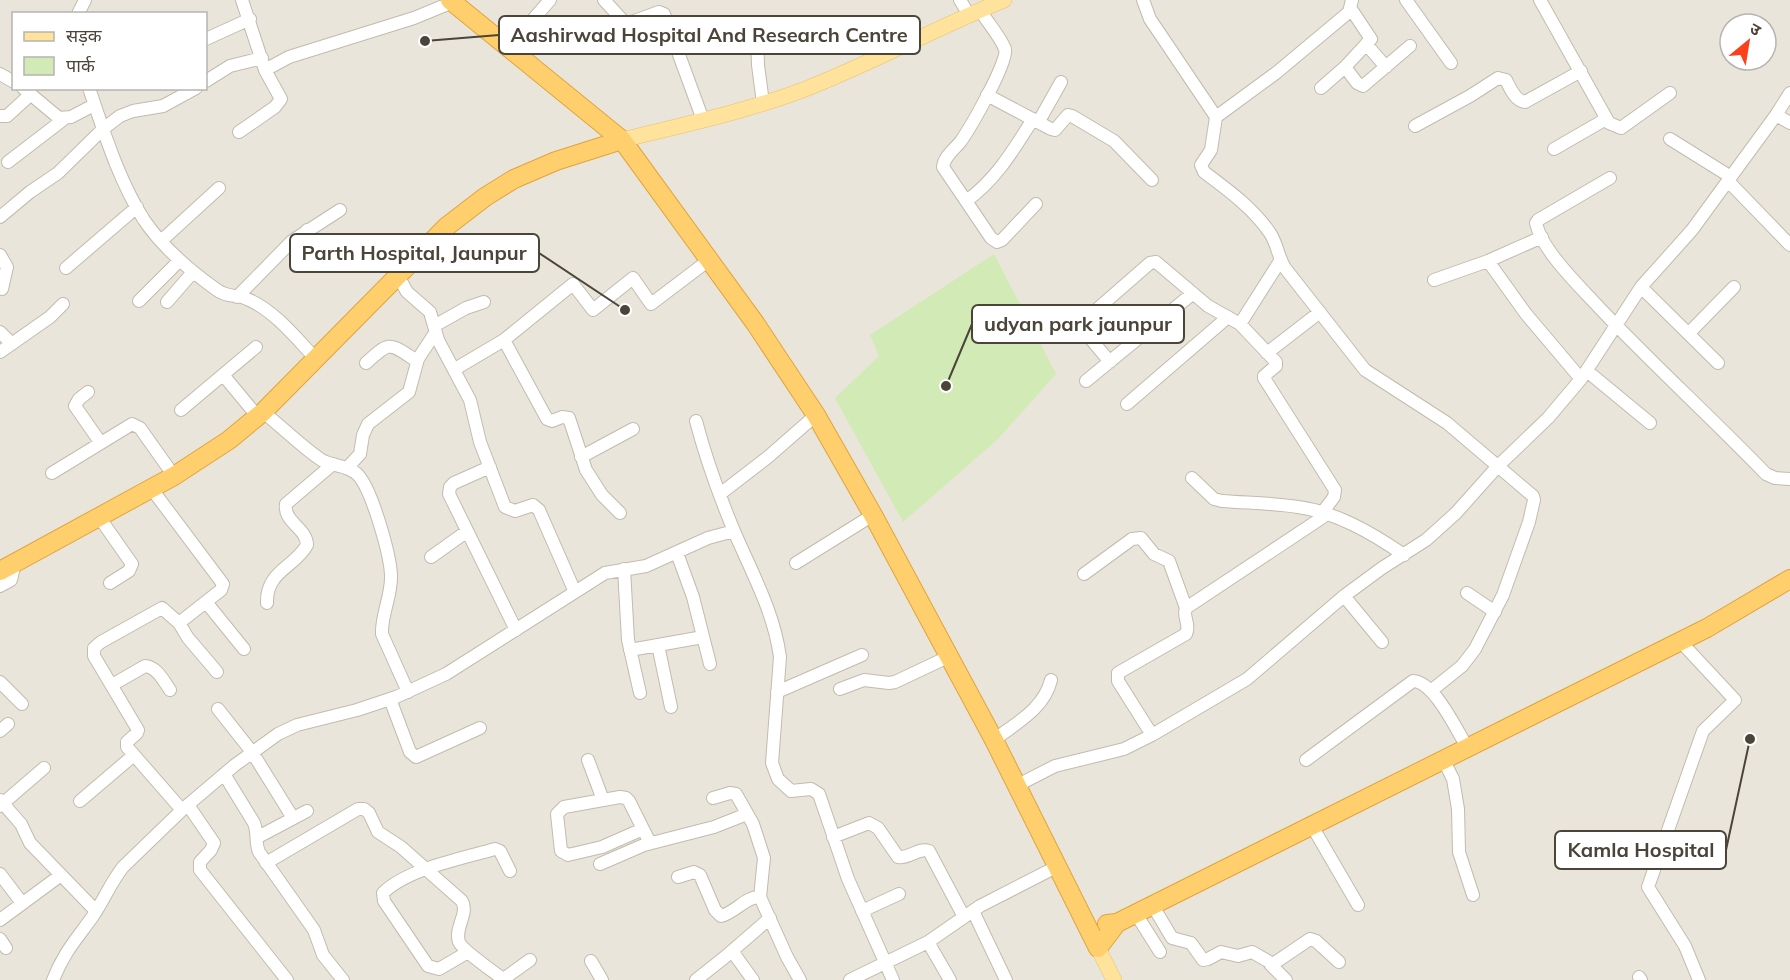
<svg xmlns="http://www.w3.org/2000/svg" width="1790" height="980" font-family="Mulish,'Noto Sans Devanagari',sans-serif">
  <rect width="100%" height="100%" fill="#f6f3ec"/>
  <path fill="#eae5da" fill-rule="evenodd" d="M 0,0 L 1790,0 L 1790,980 L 0,980 ZM 14,14 L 206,14 L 206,88 L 14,88 ZM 1730,24 L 1766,24 L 1766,60 L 1730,60 Z"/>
  <path fill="#d2eab5" d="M 994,254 L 1056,374 L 998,439 L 903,522 L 835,398 L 879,356 L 870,335 Z"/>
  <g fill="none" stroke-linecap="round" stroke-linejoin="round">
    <g stroke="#c2bbae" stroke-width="14">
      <path id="minor" d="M 604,0 L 626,24 L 659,12 L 664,14 L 703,120
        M 960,0 L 969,15
        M 1143,0 L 1150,19 L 1216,117 L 1211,150 L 1201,165 L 1204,172 C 1228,190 1253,208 1270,233 C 1277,243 1278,257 1285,268 L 1365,370 L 1447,423 L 1533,496 L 1534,500 L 1529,522 L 1503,595 L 1475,649 L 1462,666 L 1432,690
        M 1406,0 L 1451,63
        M 1540,0 L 1609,123 L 1621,128 L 1670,93
        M 980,10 C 987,22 1000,36 1005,49 C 1009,61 970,128 961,141 C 955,149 944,156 943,167 L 991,238 L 997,242 L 1002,240 L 1036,204
        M 78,14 L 85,0
        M 757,32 L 758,65 L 763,103
        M 206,39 L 250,19
        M 1366,44 L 1386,67
        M 509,47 L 550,0
        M 1345,67 L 1357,83 L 1363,86 L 1410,46
        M 265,70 L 289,57 L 414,18 L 453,2
        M 0,74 L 14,82
        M 206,81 L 230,66 L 262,58
        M 23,88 L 59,118 L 71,117 L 94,105
        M 89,88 C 104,132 119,181 144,220 C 163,248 189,270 217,290 C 228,298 236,294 247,299 C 274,310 296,338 316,359
        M 1321,88 L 1345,67 L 1371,39 L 1351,9
        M 987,95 L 1051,129 L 1055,130 L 1068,115 L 1072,116 L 1114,141 L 1152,180
        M 1776,115 L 1790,123
        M 0,116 L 7,116 L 31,94
        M 1216,117 L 1276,73 L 1349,12 L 1352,0
        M 1039,121 L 1061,82
        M 1415,126 L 1470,96 L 1498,78 L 1506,80 C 1510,88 1515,101 1525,102 L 1581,71
        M 239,132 L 275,107 L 281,99 L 265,70 L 242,0
        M 1670,139 L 1731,177
        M 1554,149 L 1606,119
        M 8,162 L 64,119
        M 1610,178 L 1538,220 L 1536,223 C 1541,248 1575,282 1592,300 C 1648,360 1709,415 1766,474 L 1775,478 L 1790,479
        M 1728,181 L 1790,245
        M 966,201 C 996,180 1014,149 1033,119
        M 0,217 L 30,192 L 58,173 L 103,129 L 120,116 L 133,111 L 163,106 L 196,88
        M 307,230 C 316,248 317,264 340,262
        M 161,241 L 219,188
        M 0,255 L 7,267 L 2,289
        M 1488,261 L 1526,314 L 1581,379
        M 66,268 L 137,207
        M 397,274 L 407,292 L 430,312 L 438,340 L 470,400 L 480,442 L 505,507 L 515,511 L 533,505 L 539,510 L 575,592
        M 1434,280 L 1488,261 L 1542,237
        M 1641,287 L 1718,363
        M 237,297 L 292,241 L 340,210
        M 139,301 L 179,261
        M 167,302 L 193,272
        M 1240,324 L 1280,261
        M 434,326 L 466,308 L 484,302
        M 0,332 L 12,344
        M 1689,333 L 1734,287
        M 504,340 L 547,419 L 552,421 L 562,417 L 569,418 L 586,470 L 602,495 L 620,513
        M 0,352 L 50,317 L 63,304
        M 1267,353 L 1320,312
        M 1110,362 L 1079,325 L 1150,263 L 1156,262 L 1208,306 L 1240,324 L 1276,362 L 1276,366 L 1264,376 L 1264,378 L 1335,490 L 1334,497 L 1322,513
        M 366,363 C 391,340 389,343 417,361
        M 455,369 L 504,340 L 573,284 L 593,310 L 633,278 L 651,304 L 709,260
        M 1587,371 L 1650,423
        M 224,376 L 258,417
        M 1086,381 L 1192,294
        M 88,392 L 79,399 L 75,406 L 100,442
        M 1127,404 L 1228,317
        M 181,410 L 256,347
        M 263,412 C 282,427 300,445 320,459 C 331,467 348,464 358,475 C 372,490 390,554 391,575 C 392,596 381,614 382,634 L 408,692
        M 696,421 C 706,459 719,495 734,531 C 752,573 774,612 780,657 L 772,763 L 778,779 L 791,791 L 811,789 L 819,794 L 848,879 L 893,980
        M 581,457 L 633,429
        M 490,467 L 454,483 L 450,487 L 449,494 L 516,630
        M 347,468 L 360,454 L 363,435 L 368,424 L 409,392 L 418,359 L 435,333
        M 52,473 L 132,424 L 140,428 L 174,476
        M 1192,478 L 1214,499 L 1222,501 C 1247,503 1273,503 1298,507 C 1336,512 1372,533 1404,555
        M 151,488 L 223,584 L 221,590 L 179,623
        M 720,494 L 768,457 L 816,415
        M 99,517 L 132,564 L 129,571 L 110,583
        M 677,553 L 693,597 L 710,664
        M 431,557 L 466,532
        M 796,563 L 873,515
        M 624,569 L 628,640 L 640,693
        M 1084,574 L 1132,539 L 1141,538 L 1154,554 L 1169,561 L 1186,608
        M 0,586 L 11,580 L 15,563
        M 1467,593 L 1495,612
        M 1344,596 L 1382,642
        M 206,602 L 244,649
        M 267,603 C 266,571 294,568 307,545 C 307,528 283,522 286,504 L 333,464
        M 1680,641 L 1735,700 L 1703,731 L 1648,887 L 1685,946 L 1699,980
        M 658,645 L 671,707
        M 630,650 L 703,637
        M 0,682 L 22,704
        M 112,685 L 145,666 C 157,667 163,680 170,690
        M 840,689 L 864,680 L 889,683 L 895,682 L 948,657
        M 777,692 L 862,655
        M 390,699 L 410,752 L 416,757 L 480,728
        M 218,709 L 252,752 L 293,818
        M 0,731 L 8,724
        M 1152,735 L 1118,681 L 1118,673 L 1186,634 C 1191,624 1182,617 1186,608 L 1326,515
        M 994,740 C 1016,723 1044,709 1051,680
        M 588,760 L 603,800
        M 1306,760 L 1413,681 C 1435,682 1456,730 1468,748
        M 1444,761 L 1453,779 L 1458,809 L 1459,852 L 1473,895
        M 224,774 L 254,823 C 258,833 255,843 259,852 L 314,930 L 323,955 L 343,980
        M 1016,786 L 1055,766 L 1124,749 L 1152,735 L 1247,679 L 1344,596 L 1382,568 L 1426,540 L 1456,513 L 1497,467 L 1548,418 L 1581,379 L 1641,287 L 1692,230 L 1776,115 L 1790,93
        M 713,798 L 730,793 L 736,794 L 753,824 L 764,858 L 760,897
        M 0,800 L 21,824 L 30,843 L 96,911
        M 80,801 L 134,755
        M 188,805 L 214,843 L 211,850 L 200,862 L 200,870 L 287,980
        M 0,806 L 44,768
        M 182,810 L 127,747 L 127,742 L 137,733 L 138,730 L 94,656 L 94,648 L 101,642 L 162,608 L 179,623 L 188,638 L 217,672
        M 1312,826 L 1358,905
        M 643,829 L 602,847 L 568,855 L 561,851 L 557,814 L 564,807 L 620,797 L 626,798 L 629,801 L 650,843
        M 258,837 L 307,811
        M 833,837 L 869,823 L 878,828 L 898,857 C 910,859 918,847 929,851 L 964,917
        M 266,863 L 358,809 L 364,809 L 369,813 L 378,832 L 401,847 L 462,901 C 469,914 454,928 459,942 C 462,950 494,972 503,979
        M 600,864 L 644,845 L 714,827 L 747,814
        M 0,874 L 22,903
        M 678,877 L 694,872 L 700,875 L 715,910 L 721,916 C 735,913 746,896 760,897 L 787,957 L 800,980
        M 1153,906 L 1172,938 L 1191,943 L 1203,960 L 1208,959 L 1221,952 L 1238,956 L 1252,952 L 1273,964 L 1310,939 L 1316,941 L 1339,962
        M 862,911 L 899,894
        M 973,911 L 1006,980
        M 1136,914 L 1160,952
        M 0,920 L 61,875
        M 0,939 L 6,948
        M 928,942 L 950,980
        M 732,951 L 753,980
        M 468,952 L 439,969 L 428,966 L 384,901 L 383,893 C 407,869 463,858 495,849 L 500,851 L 510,871
        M 591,961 L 602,980
        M 1270,964 L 1286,980
        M 1639,977 L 1641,980
        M 53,980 C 64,952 76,940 93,916 C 104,900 111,882 123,867 L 183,809 L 235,765 L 278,734 L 297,725 L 357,710 L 396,697 L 446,674 L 605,573 L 646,566 L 708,538 L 734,531
        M 502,980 L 530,960
        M 696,980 L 725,957 L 770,918
        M 850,980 L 928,942 L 980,906 L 1058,866"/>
    </g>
    <g stroke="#e6c16a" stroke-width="16">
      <path id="major" d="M 622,140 C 682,125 744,112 803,90 C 872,63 936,28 1004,0
        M 1098,948 L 1114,980"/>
    </g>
    <g stroke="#e0a43c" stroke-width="20">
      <path id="highway" d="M 450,0 L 622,140 L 755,323 L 816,415 L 873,515 L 994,740 L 1098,948 L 1117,923
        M 0,571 L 174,476 L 229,440 L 263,412 L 446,227 L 485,197 L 514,179 L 556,161 L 622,140
        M 1107,924 L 1117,923 L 1707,628 L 1790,579"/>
    </g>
    <use href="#minor" stroke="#fff" stroke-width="12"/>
    <use href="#major" stroke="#ffe39c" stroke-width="15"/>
    <use href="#highway" stroke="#ffcf6e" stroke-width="18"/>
  </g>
  <path fill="none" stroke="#4b4439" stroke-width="2" d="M425 41L499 35M625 310L539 253M946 386L972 324M1750 739L1726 850"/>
  <g fill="#4b4439" stroke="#fff" stroke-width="2">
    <circle cx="425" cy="41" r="6"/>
    <circle cx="625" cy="310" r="6"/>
    <circle cx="946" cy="386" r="6"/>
    <circle cx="1750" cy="739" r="6"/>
  </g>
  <g fill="#fff" stroke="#4b4439" stroke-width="2">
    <rect x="499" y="16" width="421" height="38" rx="6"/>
    <rect x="290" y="234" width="249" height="38" rx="6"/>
    <rect x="972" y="305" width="212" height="38" rx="6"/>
    <rect x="1555" y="831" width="171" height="38" rx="6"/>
  </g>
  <g font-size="20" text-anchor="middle" font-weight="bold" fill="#4b4439">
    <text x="709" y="42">Aashirwad Hospital And Research Centre</text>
    <text x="414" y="260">Parth Hospital, Jaunpur</text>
    <text x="1078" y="331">udyan park jaunpur</text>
    <text x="1641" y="857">Kamla Hospital</text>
  </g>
  <rect x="12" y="12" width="195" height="78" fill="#ffffff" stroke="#b7b4b0" stroke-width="1.5"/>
  <rect x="24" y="32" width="30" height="9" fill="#ffe39c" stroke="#b7b4b0" stroke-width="1.5"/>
  <text x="66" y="42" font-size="18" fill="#4b4439">सड़क</text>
  <rect x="24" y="57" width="30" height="18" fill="#d2eab5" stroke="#b7b4b0" stroke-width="1.5"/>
  <text x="66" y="72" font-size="18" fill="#4b4439">पार्क</text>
  <g transform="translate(1748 42) rotate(30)"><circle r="28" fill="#ffffff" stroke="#b7b4b0" stroke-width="1.5"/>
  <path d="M0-4.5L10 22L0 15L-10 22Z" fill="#fc3f1d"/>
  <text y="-9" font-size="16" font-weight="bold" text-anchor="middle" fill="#4b4439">उ</text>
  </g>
</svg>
